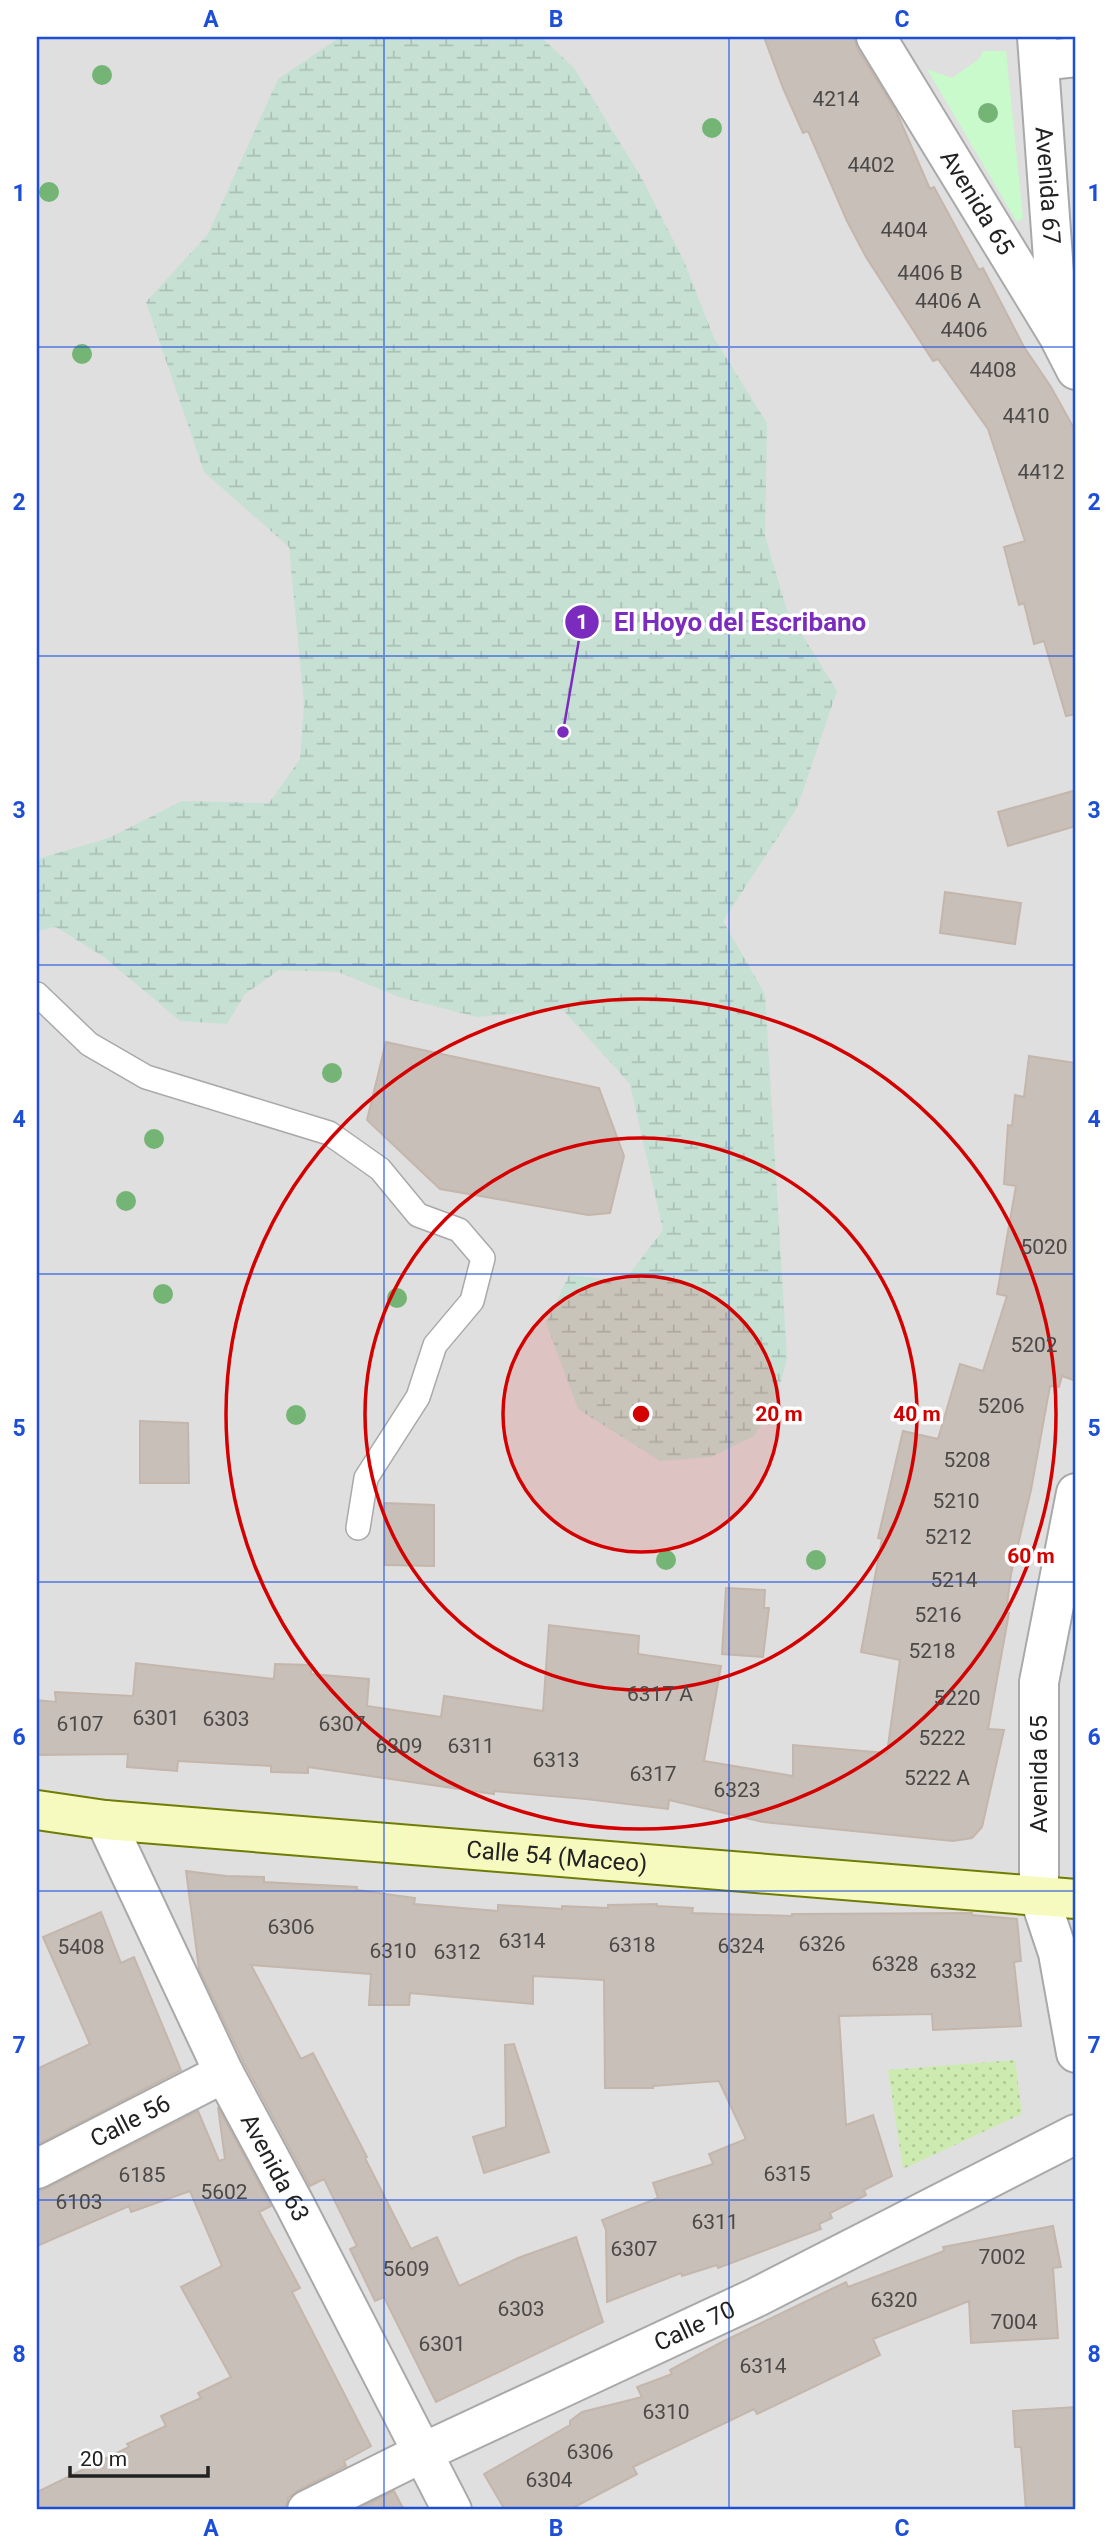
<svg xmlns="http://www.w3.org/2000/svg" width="1113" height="2547" font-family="Roboto,sans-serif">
  <defs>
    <pattern id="grass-dots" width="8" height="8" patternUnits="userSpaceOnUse" patternTransform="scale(1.75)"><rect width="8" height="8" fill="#cdebb0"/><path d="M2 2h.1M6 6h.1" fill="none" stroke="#b0c997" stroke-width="1.8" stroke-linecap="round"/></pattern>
    <pattern id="wetland-marsh" width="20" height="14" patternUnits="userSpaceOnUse" patternTransform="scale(1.75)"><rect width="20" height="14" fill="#c6e0d4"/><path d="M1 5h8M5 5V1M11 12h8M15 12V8" fill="none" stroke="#aac0b6"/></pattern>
  </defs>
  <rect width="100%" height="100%" fill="#f2efe9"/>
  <path fill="#e0dfdf" d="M 37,37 L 1076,37 L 1076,2510 L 37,2510 Z"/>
  <path fill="url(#grass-dots)" d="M 1015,2060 L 1022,2114 L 903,2169 L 888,2070 Z"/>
  <path fill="url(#wetland-marsh)" d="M 340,37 L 541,37 L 574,68 L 641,177 L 684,261 L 714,338 L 767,423 L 765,536 L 787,610 L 837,691 L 797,808 L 723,921 L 765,994 L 787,1359 L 775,1402 L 754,1436 L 711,1457 L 660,1461 L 578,1409 L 546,1323 L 569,1275 L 624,1281 L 663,1230 L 630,1084 L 563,1010 L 477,1017 L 399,997 L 338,972 L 279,970 L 245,994 L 227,1024 L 180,1021 L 104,957 L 56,927 L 37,931 L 37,859 L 109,838 L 182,801 L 269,803 L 300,759 L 304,705 L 289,547 L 204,472 L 146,302 L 208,234 L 278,79 Z"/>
  <path fill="#c8facc" d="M 983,51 L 1006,51 L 1023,218 L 1017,222 L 927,69 L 952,78 L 979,59 Z"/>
  <path fill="#c7bfb8" stroke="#c4b6ab" stroke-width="2" d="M 764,37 L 854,37 L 857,48 L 896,111 L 930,189 L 934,187 L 979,270 L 983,268 L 1024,347 L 1051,387 L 1076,432 L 1076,714 L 1066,716 L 1044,641 L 1034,644 L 1024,603 L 1019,605 L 1004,547 L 1025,541 L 988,429 L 938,359 L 933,361 L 866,257 L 847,221 L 808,131 L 803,133 L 783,88 Z
    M 1076,790 L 1076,826 L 1008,846 L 998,812 Z
    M 945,892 L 1021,903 L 1015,944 L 940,933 Z
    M 386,1042 L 599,1088 L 624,1156 L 610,1213 L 588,1215 L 440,1189 L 367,1120 Z
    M 1029,1056 L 1076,1063 L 1076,1381 L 1062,1376 L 1059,1387 L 1050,1386 L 1031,1490 L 1011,1574 L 1006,1612 L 1009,1613 L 988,1729 L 1004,1730 L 982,1827 L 972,1838 L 953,1841 L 763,1822 L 669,1800 L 668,1809 L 586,1799 L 494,1791 L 494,1794 L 308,1767 L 308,1773 L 271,1772 L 271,1766 L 178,1761 L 177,1771 L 127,1767 L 128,1754 L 37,1755 L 37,1700 L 56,1702 L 55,1692 L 133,1696 L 136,1663 L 274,1679 L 275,1664 L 312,1665 L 311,1674 L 369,1679 L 367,1706 L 441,1717 L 444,1696 L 543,1711 L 549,1625 L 639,1636 L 638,1654 L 721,1666 L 704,1761 L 793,1776 L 793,1745 L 887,1753 L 900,1660 L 861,1652 L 882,1539 L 878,1538 L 903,1431 L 938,1439 L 960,1364 L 983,1371 L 1007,1296 L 997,1294 L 1016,1186 L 1004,1184 L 1008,1125 L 1012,1126 L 1015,1095 L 1024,1097 Z
    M 140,1421 L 188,1423 L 189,1483 L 140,1483 Z
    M 385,1503 L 434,1505 L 434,1566 L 385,1565 Z
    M 726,1588 L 765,1590 L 764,1608 L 769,1608 L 763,1657 L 722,1654 Z
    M 186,1871 L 226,1876 L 264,1877 L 264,1882 L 357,1887 L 357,1890 L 415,1898 L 414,1904 L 498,1911 L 498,1905 L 562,1909 L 562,1906 L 608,1908 L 608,1905 L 657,1904 L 657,1906 L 693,1908 L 692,1913 L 792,1916 L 792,1914 L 972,1913 L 972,1915 L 1017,1919 L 1021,1961 L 1014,1962 L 1021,2026 L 933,2030 L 932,2014 L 839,2016 L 846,2125 L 873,2115 L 892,2176 L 864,2190 L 866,2195 L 830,2213 L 832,2218 L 819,2224 L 821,2229 L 718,2268 L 717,2265 L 682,2276 L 681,2273 L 607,2302 L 606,2230 L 602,2220 L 658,2198 L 653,2183 L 713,2164 L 709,2154 L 746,2139 L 719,2081 L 653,2086 L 653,2088 L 605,2088 L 604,1980 L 533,1976 L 533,2004 L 410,1993 L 409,2005 L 369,2005 L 371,1974 L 251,1965 L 301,2059 L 313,2053 L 367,2157 L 365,2158 L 411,2249 L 437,2237 L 459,2286 L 518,2258 L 576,2237 L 603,2322 L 436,2402 L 384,2297 L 375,2301 L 350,2249 L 357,2246 L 324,2179 L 310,2186 L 244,2063 L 199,1969 Z
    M 101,1912 L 121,1963 L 134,1957 L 181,2070 L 37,2145 L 37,2069 L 90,2044 L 43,1937 Z
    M 514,2044 L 549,2152 L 484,2173 L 473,2137 L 506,2127 L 505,2045 Z
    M 218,2107 L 271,2206 L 259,2212 L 300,2288 L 292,2292 L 371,2446 L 344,2461 L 346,2466 L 297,2491 L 288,2498 L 285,2510 L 37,2510 L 37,2492 L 129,2447 L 127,2444 L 166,2426 L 161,2416 L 201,2398 L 198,2393 L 231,2377 L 181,2287 L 222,2266 L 190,2191 L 131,2212 L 129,2206 L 37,2246 L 37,2191 L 47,2188 L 198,2111 L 219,2161 L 225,2159 Z
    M 1053,2226 L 1061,2267 L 1053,2268 L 1058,2338 L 971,2343 L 969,2301 L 873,2339 L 880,2355 L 757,2414 L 754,2409 L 633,2467 L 637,2474 L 569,2510 L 505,2510 L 484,2474 L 570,2425 L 570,2421 L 582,2412 L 642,2397 L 637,2387 L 672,2374 L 670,2370 L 722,2342 L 846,2282 L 848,2287 L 944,2251 L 943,2247 Z
    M 1076,2407 L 1076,2510 L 1026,2510 L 1021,2447 L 1015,2447 L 1013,2411 Z
    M 394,2491 L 404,2510 L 356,2510 Z"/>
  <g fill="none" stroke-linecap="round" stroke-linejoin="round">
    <g stroke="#a9a9a9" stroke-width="26">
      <path id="service" d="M 37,994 L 89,1044 L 146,1077 L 329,1133 L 380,1169 L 418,1215 L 459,1230 L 483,1258 L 472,1301 L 435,1345 L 418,1397 L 366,1478 L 358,1528"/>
    </g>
    <g stroke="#a9a9a9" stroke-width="42">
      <g id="minor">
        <path id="s1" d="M 876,37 L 1058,335 L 1076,370"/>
        <path id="s2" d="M 1037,37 L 1058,328"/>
        <path d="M 1039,61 L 1076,57"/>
        <path id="s3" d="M 105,1820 L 224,2073 L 294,2203 L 452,2510"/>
        <path d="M 1039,1896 L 1039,1682 L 1076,1493"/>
        <path id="s4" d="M 37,2169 L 224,2073"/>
        <path id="s5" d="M 307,2510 L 422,2453 L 757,2297 L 1076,2134"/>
      </g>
    </g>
    <g stroke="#a9a9a9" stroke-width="42">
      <path id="tertiary" d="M 1039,1896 L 1058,1953 L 1076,2053"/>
    </g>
    <g stroke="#707d05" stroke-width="42">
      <g id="secondary">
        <path id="s6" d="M 37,1810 L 105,1820 L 1076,1899"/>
      </g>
    </g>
    <use href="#service" stroke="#fff" stroke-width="23"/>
    <use href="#minor" stroke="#fff" stroke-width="38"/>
    <use href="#tertiary" stroke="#fff" stroke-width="38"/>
    <use href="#secondary" stroke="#f7fabf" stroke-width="38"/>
  </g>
  <g fill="#74b475">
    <circle cx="102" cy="75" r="10"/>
    <circle cx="988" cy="113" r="10"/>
    <circle cx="712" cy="128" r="10"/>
    <circle cx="49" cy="192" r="10"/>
    <circle cx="82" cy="354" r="10"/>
    <circle cx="332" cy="1073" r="10"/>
    <circle cx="154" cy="1139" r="10"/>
    <circle cx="126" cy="1201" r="10"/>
    <circle cx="163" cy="1294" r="10"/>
    <circle cx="397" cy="1298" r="10"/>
    <circle cx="296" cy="1415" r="10"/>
    <circle cx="666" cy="1560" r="10"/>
    <circle cx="816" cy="1560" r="10"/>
  </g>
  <path fill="none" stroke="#1d4ed8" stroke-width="2" stroke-opacity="0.55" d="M 384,37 L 384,2510M 729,37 L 729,2510M 37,347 L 1076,347M 37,656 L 1076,656M 37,965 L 1076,965M 37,1274 L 1076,1274M 37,1582 L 1076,1582M 37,1891 L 1076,1891M 37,2200 L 1076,2200"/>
  <circle cx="641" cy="1414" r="138" fill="#d40000" fill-opacity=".12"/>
  <g fill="none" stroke="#d40000" stroke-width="3.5">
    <circle cx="641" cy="1414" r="138"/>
    <circle cx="641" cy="1414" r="276"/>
    <circle cx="641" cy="1414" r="415"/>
  </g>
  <g text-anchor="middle" stroke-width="7" stroke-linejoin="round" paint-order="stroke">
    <g font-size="21" fill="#4b4948">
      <text x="836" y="106">4214</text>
      <text x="871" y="172">4402</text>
      <text x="904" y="237">4404</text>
      <text x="930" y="280">4406 B</text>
      <text x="948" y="308">4406 A</text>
      <text x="964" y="337">4406</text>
      <text x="993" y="377">4408</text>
      <text x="1026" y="423">4410</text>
      <text x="1041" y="479">4412</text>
      <text x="1044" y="1254">5020</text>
      <text x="1034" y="1352">5202</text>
      <text x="1001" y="1413">5206</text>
      <text x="967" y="1467">5208</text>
      <text x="956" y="1508">5210</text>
      <text x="948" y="1544">5212</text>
      <text x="954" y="1587">5214</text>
      <text x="938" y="1622">5216</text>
      <text x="932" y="1658">5218</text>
      <text x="660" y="1701">6317 A</text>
      <text x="957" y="1705">5220</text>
      <text x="156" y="1725">6301</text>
      <text x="226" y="1726">6303</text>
      <text x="80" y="1731">6107</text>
      <text x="342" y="1731">6307</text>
      <text x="942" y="1745">5222</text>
      <text x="399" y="1753">6309</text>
      <text x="471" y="1753">6311</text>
      <text x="556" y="1767">6313</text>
      <text x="653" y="1781">6317</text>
      <text x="937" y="1785">5222 A</text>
      <text x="737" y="1797">6323</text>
      <text x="291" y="1934">6306</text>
      <text x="522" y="1948">6314</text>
      <text x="822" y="1951">6326</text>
      <text x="632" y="1952">6318</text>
      <text x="741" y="1953">6324</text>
      <text x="81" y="1954">5408</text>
      <text x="393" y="1958">6310</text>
      <text x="457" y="1959">6312</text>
      <text x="895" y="1971">6328</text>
      <text x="953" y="1978">6332</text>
      <text x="787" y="2181">6315</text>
      <text x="142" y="2182">6185</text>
      <text x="224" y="2199">5602</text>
      <text x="79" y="2209">6103</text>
      <text x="715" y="2229">6311</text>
      <text x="634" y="2256">6307</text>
      <text x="1002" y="2264">7002</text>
      <text x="406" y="2276">5609</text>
      <text x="894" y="2307">6320</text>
      <text x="521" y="2316">6303</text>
      <text x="1014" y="2329">7004</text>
      <text x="442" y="2351">6301</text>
      <text x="763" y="2373">6314</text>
      <text x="666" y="2419">6310</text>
      <text x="590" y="2459">6306</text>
      <text x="549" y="2487">6304</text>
    </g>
    <g font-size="24" fill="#222" stroke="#fff">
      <text dy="8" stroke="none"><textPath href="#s2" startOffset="149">Avenida 67</textPath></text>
      <text dy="8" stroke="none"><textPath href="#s1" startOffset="194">Avenida 65</textPath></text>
      <text transform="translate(1039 1774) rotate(-90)" y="8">Avenida 65</text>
      <text dy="8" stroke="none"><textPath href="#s6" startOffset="522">Calle 54 (Maceo)</textPath></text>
      <text dy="8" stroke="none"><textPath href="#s4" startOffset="105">Calle 56</textPath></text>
      <text dy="8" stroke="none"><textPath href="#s3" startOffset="387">Avenida 63</textPath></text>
      <text dy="8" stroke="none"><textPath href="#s5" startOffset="429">Calle 70</textPath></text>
    </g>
  </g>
  <circle cx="641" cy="1414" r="10" fill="#d40000" stroke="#fff" stroke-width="3.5"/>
  <g font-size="21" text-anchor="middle" font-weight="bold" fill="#d40000" stroke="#fff" stroke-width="7" stroke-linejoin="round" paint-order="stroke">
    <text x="779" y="1421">20 m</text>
    <text x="917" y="1421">40 m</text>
    <text x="1031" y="1563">60 m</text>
  </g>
  <path fill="none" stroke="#7b2cbf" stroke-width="2.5" d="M563 732L582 622"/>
  <g fill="#7b2cbf" stroke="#fff" stroke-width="2.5">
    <circle cx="563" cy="732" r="7"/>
    <circle cx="582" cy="622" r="18"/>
  </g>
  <g font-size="21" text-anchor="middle" font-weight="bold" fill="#fff">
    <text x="582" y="629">1</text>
  </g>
  <g font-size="26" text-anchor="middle" font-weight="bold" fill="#7b2cbf" stroke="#fff" stroke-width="7" stroke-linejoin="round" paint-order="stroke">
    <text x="740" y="631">El Hoyo del Escribano</text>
  </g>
  <rect width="1113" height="2547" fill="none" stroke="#ffffff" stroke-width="77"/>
  <path d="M70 2466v10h138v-10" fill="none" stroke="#222222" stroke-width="3.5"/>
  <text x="80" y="2466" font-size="21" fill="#222222" stroke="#ffffff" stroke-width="5" paint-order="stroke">20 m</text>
  <rect x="38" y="38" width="1036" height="2470" fill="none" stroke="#1d4ed8" stroke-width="2.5"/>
  <g font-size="23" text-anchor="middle" font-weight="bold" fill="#1d4ed8">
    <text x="211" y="27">A</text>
    <text x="556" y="27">B</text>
    <text x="902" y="27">C</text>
    <text x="19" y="201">1</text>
    <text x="1094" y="201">1</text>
    <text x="19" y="510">2</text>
    <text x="1094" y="510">2</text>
    <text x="19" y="818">3</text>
    <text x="1094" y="818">3</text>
    <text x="19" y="1127">4</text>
    <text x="1094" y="1127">4</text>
    <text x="19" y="1436">5</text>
    <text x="1094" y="1436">5</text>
    <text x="19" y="1745">6</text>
    <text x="1094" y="1745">6</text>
    <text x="19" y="2053">7</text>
    <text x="1094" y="2053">7</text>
    <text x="19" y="2362">8</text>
    <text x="1094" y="2362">8</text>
    <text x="211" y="2536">A</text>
    <text x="556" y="2536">B</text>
    <text x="902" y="2536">C</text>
  </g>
</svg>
